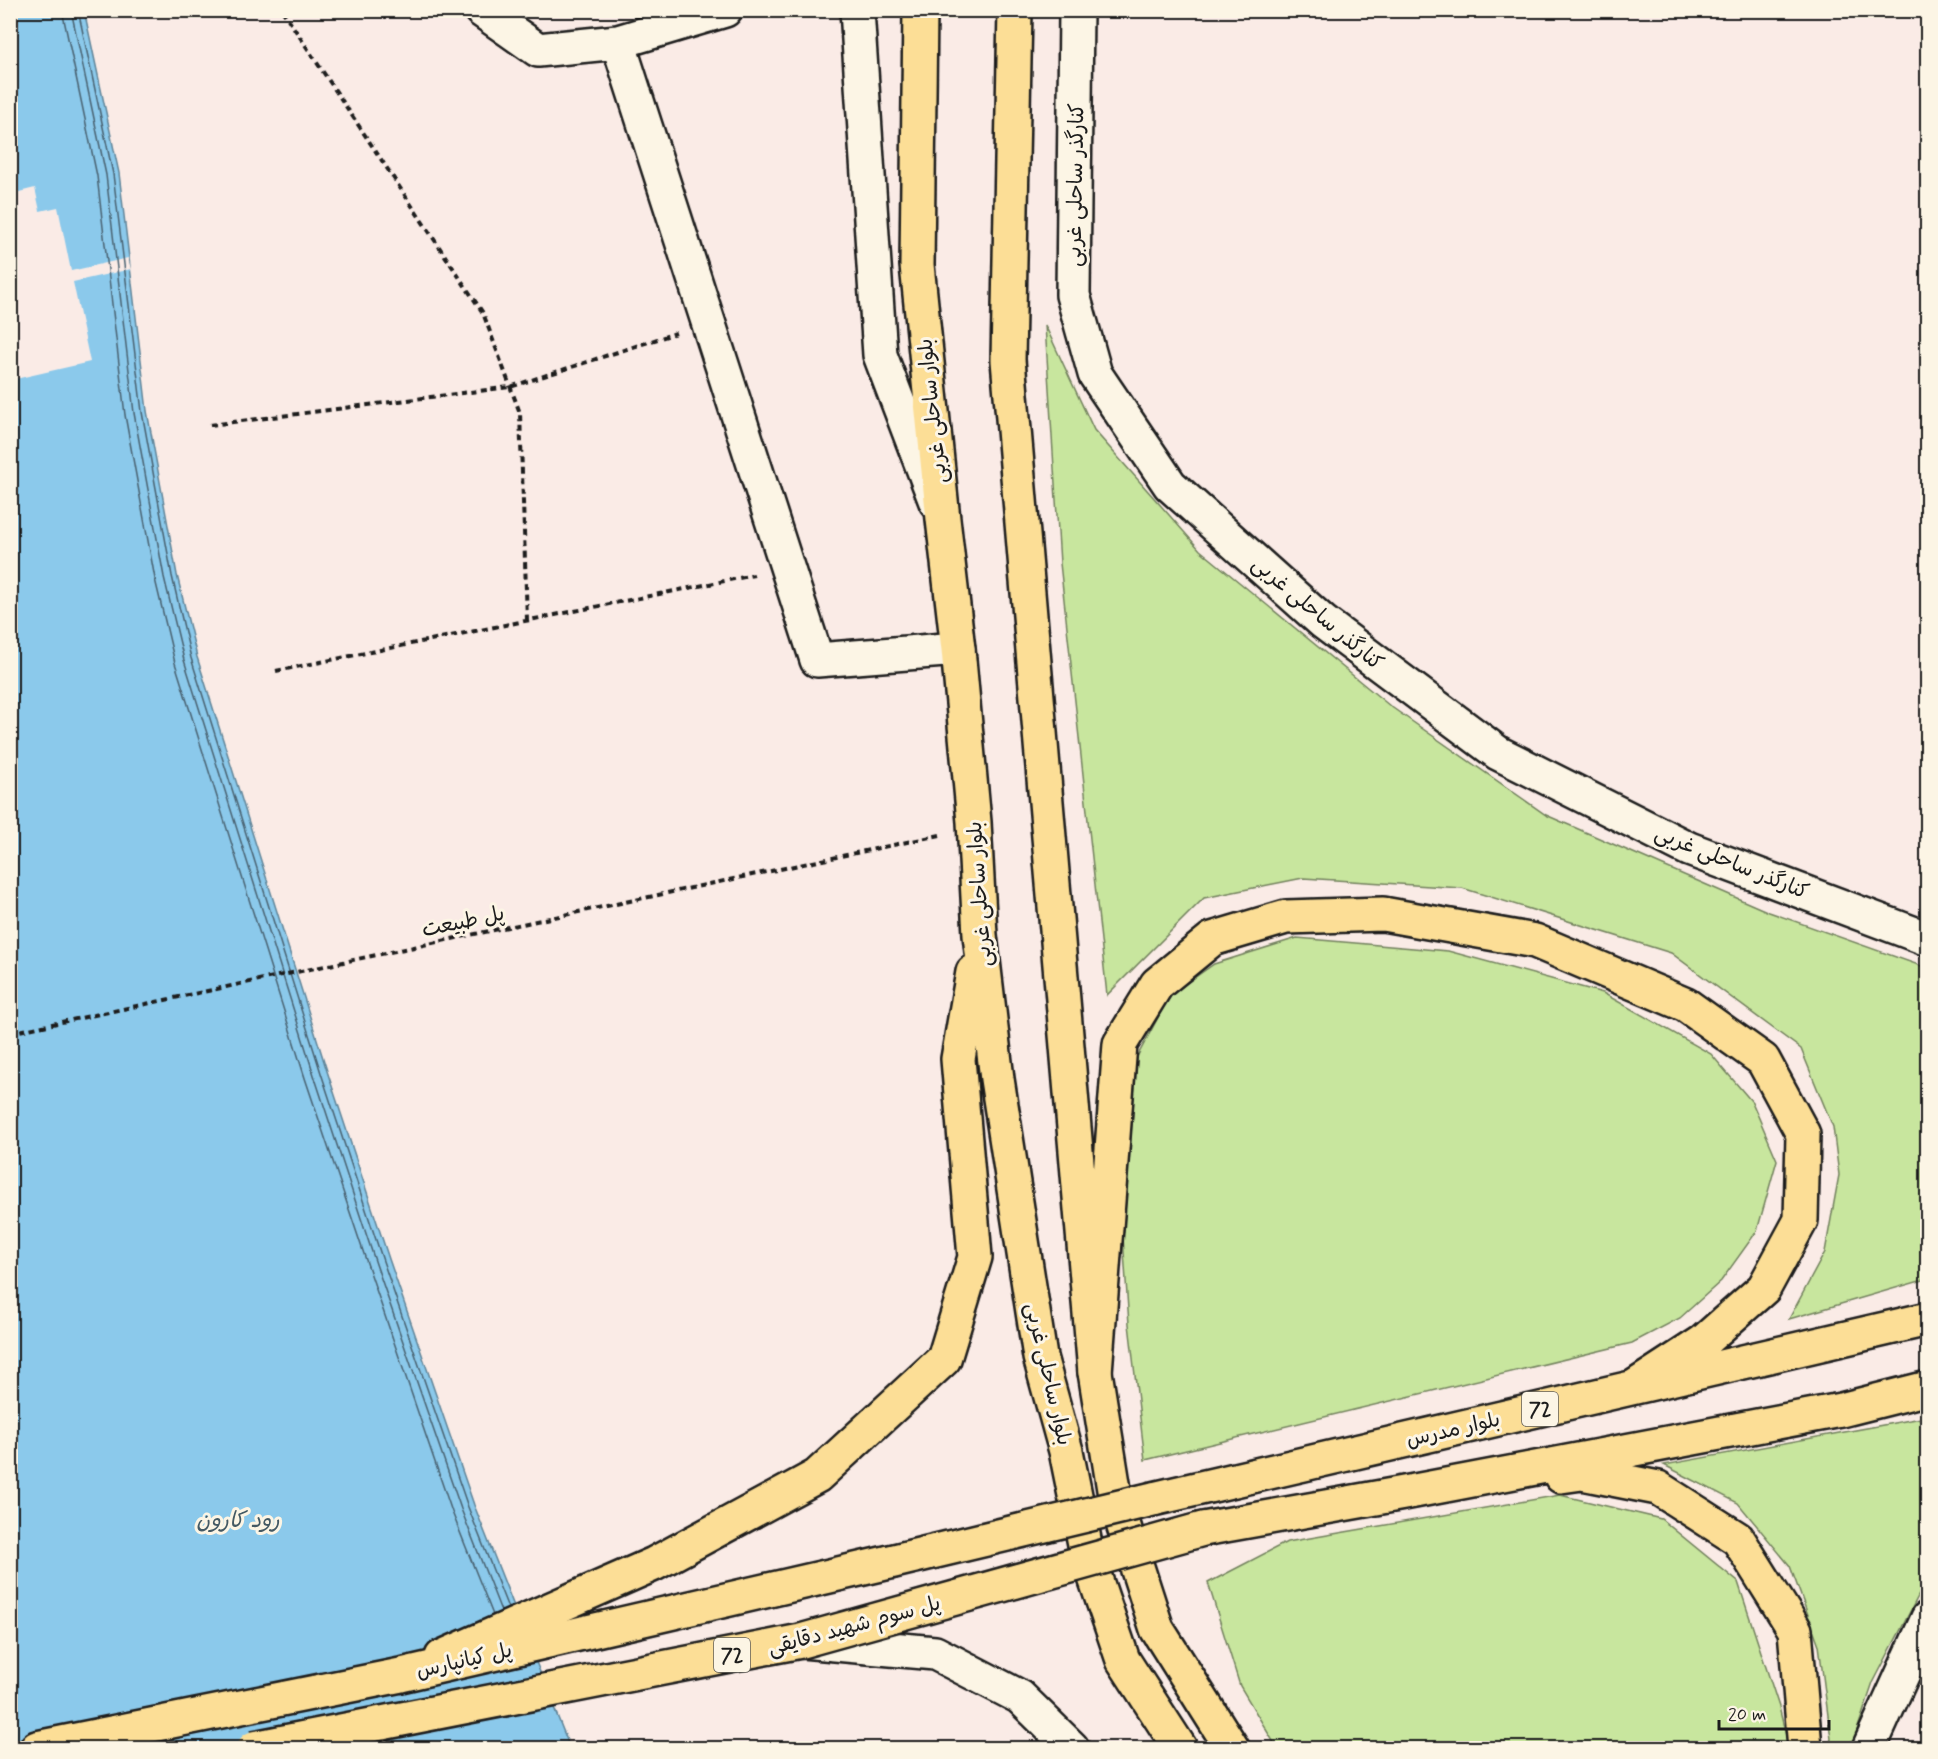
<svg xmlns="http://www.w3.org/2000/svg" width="1938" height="1759" font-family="Mynerve,'Playpen Sans Arabic',sans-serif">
  <rect width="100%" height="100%" fill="#faebe6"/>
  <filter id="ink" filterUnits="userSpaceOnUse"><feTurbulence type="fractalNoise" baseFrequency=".0167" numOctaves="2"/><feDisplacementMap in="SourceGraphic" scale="12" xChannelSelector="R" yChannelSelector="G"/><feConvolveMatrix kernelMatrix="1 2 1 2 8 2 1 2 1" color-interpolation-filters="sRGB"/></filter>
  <g filter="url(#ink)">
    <path fill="#c8e69e" stroke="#72815d" stroke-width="1.5" d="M 1045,325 L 1094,430 L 1200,550 L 1390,706 L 1546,815 L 1769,912 L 1927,968 L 1927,1279 L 1789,1319 L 1825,1252 L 1839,1175 L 1833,1127 L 1801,1049 L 1671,953 L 1462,888 L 1303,878 L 1204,898 L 1107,995 L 1060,563 Z
      M 1297,938 L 1448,951 L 1603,993 L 1711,1054 L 1752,1102 L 1777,1160 L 1757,1231 L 1721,1281 L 1680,1318 L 1632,1343 L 1145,1460 L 1129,1324 L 1123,1237 L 1137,1057 L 1170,995 L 1214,964 Z
      M 1927,1417 L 1927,1579 L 1873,1683 L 1851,1748 L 1828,1748 L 1831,1739 L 1819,1645 L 1790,1566 L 1738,1503 L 1664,1465 Z
      M 1560,1495 L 1661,1519 L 1738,1582 L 1779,1707 L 1789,1748 L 1277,1748 L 1240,1686 L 1208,1583 L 1287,1542 Z"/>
    <path fill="#8bc9eb" stroke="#5f8498" stroke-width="1.5" d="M 84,10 L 119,173 L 147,411 L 177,575 L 197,657 L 327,1071 L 389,1259 L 474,1505 L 570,1748 L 11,1748 L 10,11 Z"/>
    <path fill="#faebe6" d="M 35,188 L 40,211 L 58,207 L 71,271 L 128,258 L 131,269 L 73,282 L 90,362 L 11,380 L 11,194 Z"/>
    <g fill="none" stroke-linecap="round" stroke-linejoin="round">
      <path stroke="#48616f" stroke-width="1.5" d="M 62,10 L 97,176 L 125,415 L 155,579 L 175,663 L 305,1078 L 368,1266 L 452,1512 L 493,1615
        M 71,10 L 106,175 L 134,413 L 164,577 L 184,660 L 314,1075 L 376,1264 L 461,1509 L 501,1611
        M 78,10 L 113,174 L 142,412 L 172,576 L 191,658 L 321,1073 L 383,1261 L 468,1507 L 508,1608"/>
      <g stroke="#1c1c1c" stroke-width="38">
        <path id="street" d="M 481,10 L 538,50 L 618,42 L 725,10
          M 618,42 L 817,660 L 958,649"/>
      </g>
      <g stroke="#1c1c1c" stroke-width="38">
        <path id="secondary" d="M 857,10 L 880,355 L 936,502
          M 1076,10 L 1073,295 L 1095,374 L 1170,485 L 1323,622 L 1498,753 L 1689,849 L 1928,939
          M 802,1641 L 935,1653 L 1020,1697 L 1072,1748
          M 1869,1748 L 1928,1618"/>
      </g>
      <g stroke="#1c1c1c" stroke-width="38">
        <path id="primary" d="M 920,10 L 917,265 L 943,519 L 958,649 L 974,822 L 980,935 L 997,1079 L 1040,1357 L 1066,1451 L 1087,1554 L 1123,1660 L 1180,1748
          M 1015,10 L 1008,360 L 1095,1372 L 1116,1502 L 1157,1629 L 1232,1748
          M 442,1657 L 654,1564 L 817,1476 L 944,1359 L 975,1257 L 958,1059 L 973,972"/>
      </g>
      <g stroke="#1c1c1c" stroke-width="38">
        <path id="highway" d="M 1095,1372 L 1120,1044 L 1157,984 L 1212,939 L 1286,917 L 1383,914 L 1535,941 L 1686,1005 L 1763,1060 L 1803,1134 L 1801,1220 L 1764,1288 L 1703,1342 L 1634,1387
          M 1561,1476 L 1582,1473 L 1658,1488 L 1738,1539 L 1795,1630 L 1805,1748
          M 1153,1499 L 1928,1319
          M 1203,1529 L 1404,1493 L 1841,1410 L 1928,1388
          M 37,1748 L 401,1675 L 890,1562"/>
      </g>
      <path stroke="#1c1c1c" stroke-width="4" stroke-dasharray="6 4.5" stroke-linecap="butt" d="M 282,10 L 483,313 L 520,413 L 527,620
        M 210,425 L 510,387 L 676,333
        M 276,671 L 754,575
        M 10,1033 L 940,835"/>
      <use href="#street" stroke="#fcf5e5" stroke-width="33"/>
      <use href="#secondary" stroke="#fcf5e5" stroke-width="33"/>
      <use href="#primary" stroke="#fcde96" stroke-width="33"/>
      <use href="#highway" stroke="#fcde96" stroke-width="33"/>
      <g stroke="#1c1c1c" stroke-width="38" stroke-linecap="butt">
        <path id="highway-bridge" d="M 890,1562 L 1153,1499
          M 254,1748 L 801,1641 L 1203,1529"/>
      </g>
      <use href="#highway-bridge" stroke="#fcde96" stroke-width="33"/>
    </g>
  </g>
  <g text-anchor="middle" stroke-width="6" stroke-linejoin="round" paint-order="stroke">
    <g fill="#fcf5e5" stroke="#5f5d58" stroke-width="1.5">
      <rect x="1522" y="1392" width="36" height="34" rx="4.5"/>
      <rect x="714" y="1638" width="36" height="34" rx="4.5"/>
    </g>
    <g font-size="20" font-weight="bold" fill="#1c1c1c">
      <text x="1540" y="1416">72</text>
      <text x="732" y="1662">72</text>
    </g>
    <g font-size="21" fill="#1c1c1c" stroke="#fcf5e5">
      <text transform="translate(1075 185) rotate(-89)" y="7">کنارگذر ساحلی غربی</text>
      <text transform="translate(932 411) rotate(-96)" y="7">بلوار ساحلی غربی</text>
      <text transform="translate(1318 613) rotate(40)" y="7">کنارگذر ساحلی غربی</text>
      <text transform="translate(1732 862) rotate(22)" y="7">کنارگذر ساحلی غربی</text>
      <text transform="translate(979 894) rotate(-94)" y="7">بلوار ساحلی غربی</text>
      <text transform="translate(463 921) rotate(-12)" y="7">پل طبیعت</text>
      <text transform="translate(1049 1374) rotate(77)" y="7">بلوار ساحلی غربی</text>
      <text transform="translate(1453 1429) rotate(-13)" y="7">بلوار مدرس</text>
      <text transform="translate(854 1625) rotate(-15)" y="7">پل سوم شهید دقایقی</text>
      <text transform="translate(464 1660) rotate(-13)" y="7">پل کیانپارس</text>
    </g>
    <g font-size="22" font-style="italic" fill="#435964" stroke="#fcf5e5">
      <text x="238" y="1527">رود کارون</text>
    </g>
  </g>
  <rect width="1938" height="1759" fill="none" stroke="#fcf5e5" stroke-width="36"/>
  <rect x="18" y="18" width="1902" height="1723" fill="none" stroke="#1c1c1c" stroke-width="2" filter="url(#ink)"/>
  <path d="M1719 1720v9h110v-9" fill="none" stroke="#1c1c1c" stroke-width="3"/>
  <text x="1728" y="1720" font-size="18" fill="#1c1c1c" stroke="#fcf5e5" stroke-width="4.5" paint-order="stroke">20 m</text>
</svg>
